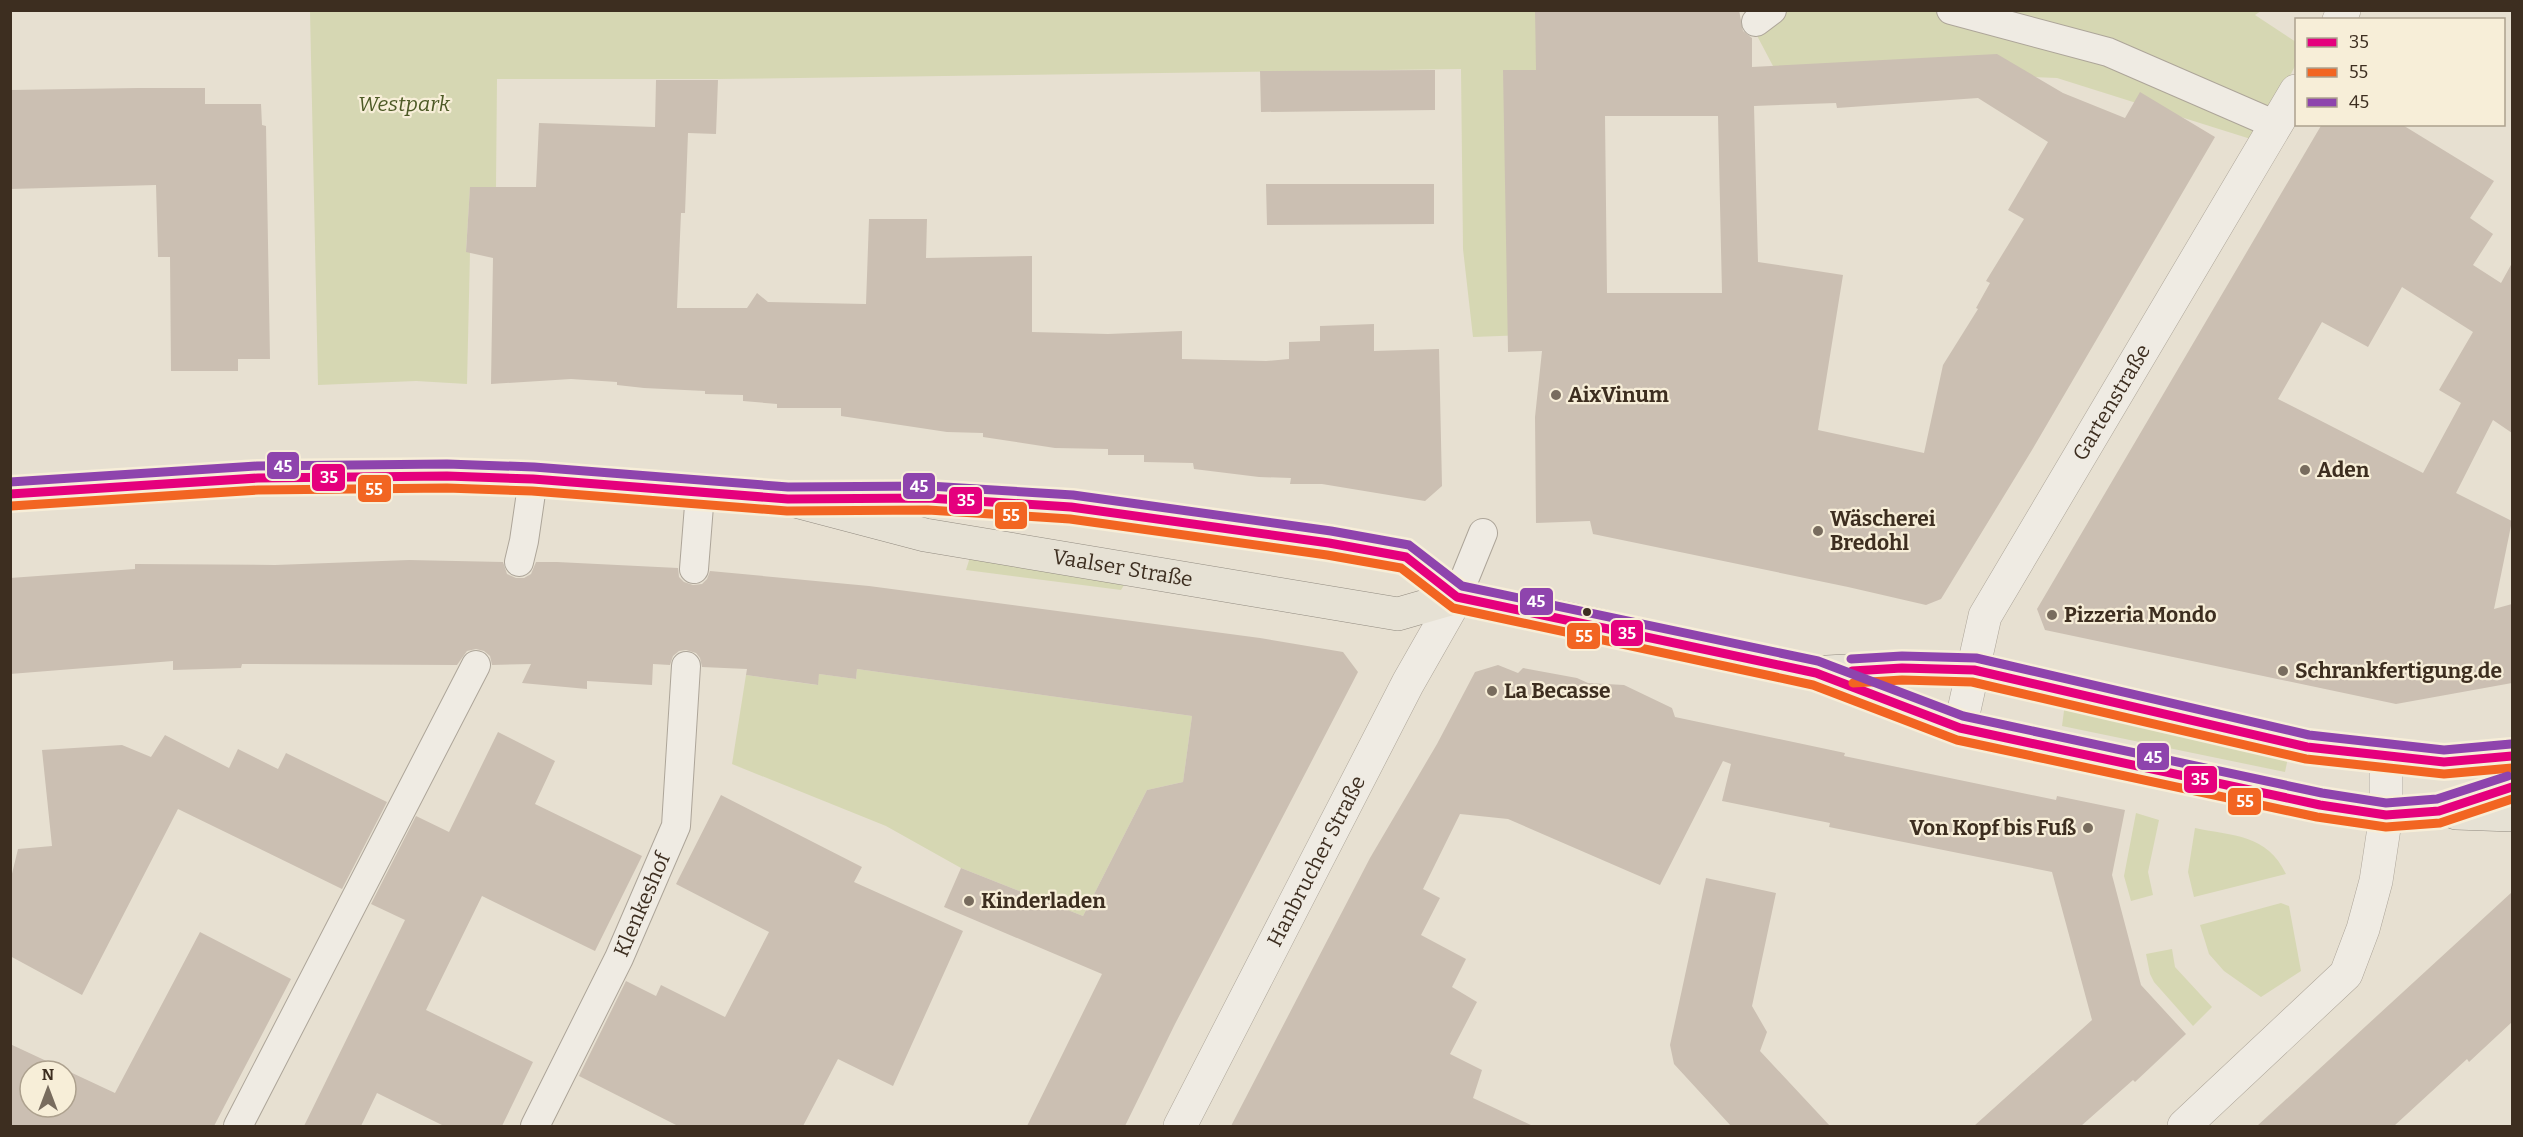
<svg xmlns="http://www.w3.org/2000/svg" width="2523" height="1137" font-family="Bitter,serif">
  <rect width="100%" height="100%" fill="#e7e0d1"/>
  <path fill="#d6d7b3" d="M 310,11 L 1599,11 L 1527,335 L 1473,337 L 1463,249 L 1461,69 L 718,79 L 497,79 L 496,187 L 470,188 L 466,251 L 470,252 L 467,384 L 416,381 L 318,385 Z
    M 1744,11 L 2261,11 L 2255,15 L 2296,42 L 2296,64 L 2257,141 L 2057,78 L 1773,66 Z
    M 971,554 L 1124,585 L 1121,590 L 966,570 Z
    M 857,669 L 1192,716 L 1183,782 L 1147,790 L 1083,916 L 961,868 L 886,826 L 732,764 L 746,675 L 817,685 L 819,674 L 856,679 Z
    M 2065,703 L 2289,753 L 2285,772 L 2062,726 Z
    M 2136,813 L 2159,820 L 2148,872 L 2153,895 L 2131,901 L 2124,876 Z
    M 2195,828 C 2233,836 2267,834 2286,874 L 2194,897 L 2188,872 Z
    M 2281,903 L 2289,906 L 2301,971 L 2261,997 L 2224,971 L 2209,954 L 2200,925 Z
    M 2172,949 L 2175,967 L 2212,1007 L 2193,1026 L 2154,982 L 2150,974 L 2146,954 Z"/>
  <path fill="#cbbfb2" fill-rule="evenodd" d="M 1535,10 L 1739,10 L 1743,31 L 1752,38 L 1752,67 L 1997,54 L 2063,93 L 2125,118 L 2140,92 L 2215,137 L 2032,450 L 1941,599 L 1926,605 L 1848,587 L 1593,534 L 1590,521 L 1536,523 L 1535,417 L 1542,351 L 1508,352 L 1503,70 L 1536,70 ZM 1978,98 L 2048,142 L 2008,210 L 2024,219 L 1986,281 L 1990,283 L 1976,308 L 1978,309 L 1943,365 L 1924,453 L 1818,430 L 1843,275 L 1758,262 L 1754,106 L 1836,103 L 1837,108 ZM 1605,116 L 1718,116 L 1722,293 L 1607,293 Z
    M 1435,70 L 1435,110 L 1261,112 L 1260,71 Z
    M 656,80 L 718,80 L 716,134 L 688,133 L 685,213 L 681,213 L 677,308 L 747,308 L 757,293 L 768,302 L 866,304 L 869,219 L 927,219 L 926,258 L 1032,256 L 1032,332 L 1108,334 L 1182,331 L 1182,359 L 1266,361 L 1289,359 L 1289,342 L 1320,341 L 1320,326 L 1374,324 L 1374,351 L 1439,349 L 1442,486 L 1425,501 L 1322,484 L 1290,484 L 1291,478 L 1259,477 L 1194,469 L 1193,463 L 1144,462 L 1144,455 L 1108,455 L 1108,449 L 1055,448 L 983,437 L 983,433 L 947,432 L 841,416 L 841,408 L 777,408 L 777,404 L 743,401 L 743,395 L 705,394 L 705,391 L 644,388 L 617,385 L 617,382 L 571,379 L 491,384 L 493,258 L 466,252 L 470,187 L 536,187 L 539,123 L 655,127 Z
    M 138,88 L 205,88 L 205,104 L 261,104 L 262,125 L 266,126 L 270,359 L 238,359 L 238,371 L 171,371 L 170,257 L 158,257 L 156,185 L 10,189 L 10,90 Z
    M 2322,124 L 2401,124 L 2494,181 L 2470,218 L 2493,234 L 2473,265 L 2501,283 L 2512,263 L 2512,433 L 2493,420 L 2456,493 L 2512,521 L 2494,609 L 2512,604 L 2512,683 L 2396,704 L 2045,630 L 2037,609 ZM 2402,287 L 2473,332 L 2439,390 L 2461,403 L 2423,473 L 2278,399 L 2322,322 L 2368,347 Z
    M 1266,184 L 1434,184 L 1434,224 L 1267,225 Z
    M 409,560 L 503,562 L 507,574 L 516,578 L 524,578 L 531,574 L 536,562 L 557,562 L 678,568 L 679,577 L 684,582 L 693,585 L 702,584 L 707,579 L 710,571 L 869,586 L 1260,638 L 1343,652 L 1358,672 L 1175,1024 L 1125,1126 L 1027,1126 L 1102,974 L 944,907 L 961,868 L 1083,916 L 1147,790 L 1183,782 L 1192,716 L 857,669 L 856,679 L 819,674 L 818,685 L 746,675 L 747,669 L 702,667 L 700,658 L 696,653 L 686,650 L 679,651 L 673,656 L 670,665 L 653,664 L 652,685 L 587,681 L 587,689 L 522,683 L 531,664 L 492,665 L 490,656 L 484,651 L 476,649 L 467,651 L 457,665 L 242,664 L 241,668 L 173,670 L 173,661 L 10,674 L 10,578 L 135,569 L 135,564 L 275,565 Z
    M 1498,665 L 1518,673 L 1523,668 L 1577,678 L 1588,683 L 1624,685 L 1672,708 L 1675,717 L 1845,753 L 1844,756 L 2056,800 L 2057,796 L 2125,810 L 2112,875 L 2141,985 L 2186,1034 L 2135,1082 L 2133,1080 L 2081,1126 L 1974,1126 L 2092,1020 L 2052,872 L 1829,827 L 1830,823 L 1722,801 L 1731,764 L 1723,761 L 1660,885 L 1508,819 L 1460,814 L 1423,889 L 1440,898 L 1421,935 L 1466,959 L 1452,987 L 1477,1002 L 1450,1054 L 1482,1070 L 1473,1098 L 1533,1126 L 1231,1126 L 1370,858 L 1437,744 L 1475,672 Z
    M 498,732 L 555,761 L 535,804 L 642,856 L 595,951 L 482,896 L 426,1010 L 533,1062 L 502,1126 L 444,1126 L 377,1093 L 361,1126 L 304,1126 L 405,920 L 371,904 L 416,816 L 449,832 Z
    M 165,735 L 229,768 L 238,749 L 278,769 L 286,753 L 387,802 L 342,889 L 178,809 L 82,995 L 10,956 L 10,882 L 18,849 L 52,846 L 42,750 L 122,745 L 151,757 Z
    M 721,795 L 862,867 L 854,882 L 963,931 L 893,1086 L 838,1059 L 803,1126 L 678,1126 L 579,1076 L 626,981 L 656,996 L 661,985 L 725,1017 L 769,932 L 676,884 Z
    M 1706,878 L 1776,893 L 1752,1006 L 1767,1032 L 1760,1051 L 1830,1126 L 1731,1126 L 1674,1064 L 1670,1045 Z
    M 2512,892 L 2512,1022 L 2469,1062 L 2467,1059 L 2394,1126 L 2257,1126 Z
    M 200,932 L 291,979 L 214,1126 L 10,1126 L 10,1044 L 115,1093 ZM 30,1071 L 66,1071 L 66,1107 L 30,1107 Z"/>
  <g fill="none" stroke-linecap="round" stroke-linejoin="round">
    <g stroke="#ada599" stroke-width="30">
      <g id="service">
        <path d="M 1951,10 L 2108,52 L 2276,125"/>
        <path d="M 1756,22 L 1772,10"/>
        <path d="M 519,562 L 524,541 L 533,479"/>
        <path d="M 694,569 L 700,493"/>
        <path d="M 1457,597 L 1483,533"/>
        <path d="M 238,1126 L 476,665"/>
        <path id="s1" d="M 535,1126 L 619,958 L 676,826 L 686,666"/>
      </g>
    </g>
    <g stroke="#ada599" stroke-width="34">
      <g id="minor">
        <path d="M 2339,20 L 2344,10"/>
        <path id="s2" d="M 1960,728 L 1985,616 L 2296,91"/>
        <path id="s3" d="M 1180,1126 L 1408,683 L 1457,597"/>
        <path d="M 2184,1126 L 2346,974 L 2363,929 L 2376,881 L 2386,815 L 2386,756"/>
      </g>
    </g>
    <g stroke="#928b80" stroke-width="34">
      <g id="primary">
        <path d="M 10,494 L 258,478 L 447,476 L 533,479 L 788,499 L 928,498 L 1071,507 L 1329,543 L 1406,557 L 1457,597"/>
        <path id="s4" d="M 788,499 L 925,535 L 1398,614 L 1457,597 L 1564,618 L 1816,673 L 1960,728 L 2320,805 L 2386,815 L 2439,811 L 2512,787"/>
        <path d="M 1827,672 L 1902,668 L 1974,670 L 2307,747 L 2444,762 L 2512,756"/>
        <path d="M 2456,813 L 2512,815"/>
      </g>
    </g>
    <use href="#service" stroke="#efebe3" stroke-width="28"/>
    <use href="#minor" stroke="#efebe3" stroke-width="33"/>
    <use href="#primary" stroke="#e6e1d4" stroke-width="33"/>
    <g stroke="#f7eed8" stroke-width="14">
      <path id="bus-1" d="M 10,494 L 258,478 L 447,476 L 533,479 L 788,499 L 928,498 L 1071,507 L 1329,543 L 1406,557 L 1457,597 L 1816,673 L 1960,728 L 2320,805 L 2386,815 L 2439,811 L 2512,787
        M 1852,671 L 1902,668 L 1974,670 L 2307,747 L 2444,762 L 2512,756"/>
    </g>
    <g stroke="#f7eed8" stroke-width="14">
      <path id="bus-2" d="M 11,506 L 258,490 L 447,488 L 532,491 L 787,511 L 928,510 L 1070,519 L 1327,555 L 1401,568 L 1453,608 L 1813,685 L 1957,740 L 2317,817 L 2386,827 L 2440,823 L 2512,799
        M 1853,683 L 1902,680 L 1972,682 L 2306,759 L 2444,774 L 2512,768"/>
    </g>
    <g stroke="#f7eed8" stroke-width="14">
      <path id="bus-3" d="M 10,482 L 257,466 L 447,464 L 534,467 L 788,487 L 929,486 L 1073,495 L 1331,531 L 1409,545 L 1462,586 L 1818,661 L 1963,716 L 2322,793 L 2386,803 L 2437,799 L 2508,776
        M 1851,659 L 1902,656 L 1976,658 L 2309,735 L 2444,750 L 2511,744"/>
    </g>
    <use href="#bus-1" stroke="#e5007d" stroke-width="9"/>
    <use href="#bus-2" stroke="#f26522" stroke-width="9"/>
    <use href="#bus-3" stroke="#8e44ad" stroke-width="9"/>
  </g>
  <g fill="#786c5e" stroke="#f7eed8" stroke-width="2">
    <circle cx="1556" cy="395" r="6"/>
    <circle cx="2305" cy="470" r="6"/>
    <circle cx="1818" cy="531" r="6"/>
    <circle cx="2052" cy="615" r="6"/>
    <circle cx="2283" cy="671" r="6"/>
    <circle cx="1492" cy="691" r="6"/>
    <circle cx="2088" cy="828" r="6"/>
    <circle cx="969" cy="901" r="6"/>
  </g>
  <circle fill="#3d2e20" stroke="#f7eed8" stroke-width="2" cx="1587" cy="612" r="5"/>
  <g text-anchor="middle" stroke-width="4.5" stroke-linejoin="round" paint-order="stroke">
    <g font-size="21" font-style="italic" fill="#4d5a26" stroke="#f7eed8">
      <text x="404" y="111">Westpark</text>
    </g>
    <g font-size="21" font-weight="bold" fill="#3d2e20" stroke="#f7eed8" text-anchor="start">
      <text x="1568" y="402">AixVinum</text>
      <text x="2317" y="477">Aden</text>
      <text x="1830" y="526">Wäscherei<tspan x="1830" dy="24">Bredohl</tspan></text>
      <text x="2064" y="622">Pizzeria Mondo</text>
      <text x="2295" y="678">Schrankfertigung.de</text>
      <text x="1504" y="698">La Becasse</text>
      <text x="2076" y="835" text-anchor="end">Von Kopf bis Fuß</text>
      <text x="981" y="908">Kinderladen</text>
    </g>
    <g font-size="21" fill="#3d2e20" stroke="#f7eed8">
      <text dy="7" stroke="none"><textPath href="#s2" startOffset="363">Gartenstraße</textPath></text>
      <text dy="7" stroke="none"><textPath href="#s4" startOffset="342">Vaalser Straße</textPath></text>
      <text dy="7" stroke="none"><textPath href="#s3" startOffset="298">Hanbrucher Straße</textPath></text>
      <text dy="7" stroke="none"><textPath href="#s1" startOffset="246">Klenkeshof</textPath></text>
    </g>
  </g>
  <g stroke="#f7eed8" stroke-width="2">
    <rect x="266" y="451" width="34" height="29" rx="6" fill="#8e44ad"/>
    <rect x="311" y="463" width="35" height="29" rx="6" fill="#e5007d"/>
    <rect x="902" y="472" width="34" height="28" rx="6" fill="#8e44ad"/>
    <rect x="357" y="474" width="35" height="29" rx="6" fill="#f26522"/>
    <rect x="948" y="486" width="35" height="29" rx="6" fill="#e5007d"/>
    <rect x="994" y="501" width="34" height="29" rx="6" fill="#f26522"/>
    <rect x="1519" y="587" width="35" height="29" rx="6" fill="#8e44ad"/>
    <rect x="1610" y="619" width="34" height="28" rx="6" fill="#e5007d"/>
    <rect x="1566" y="622" width="35" height="28" rx="6" fill="#f26522"/>
    <rect x="2136" y="742" width="34" height="29" rx="6" fill="#8e44ad"/>
    <rect x="2183" y="765" width="35" height="29" rx="6" fill="#e5007d"/>
    <rect x="2227" y="787" width="35" height="29" rx="6" fill="#f26522"/>
  </g>
  <g font-size="16" text-anchor="middle" font-weight="bold" fill="#fff">
    <text x="283" y="472">45</text>
    <text x="329" y="483">35</text>
    <text x="919" y="492">45</text>
    <text x="374" y="495">55</text>
    <text x="966" y="506">35</text>
    <text x="1011" y="521">55</text>
    <text x="1536" y="607">45</text>
    <text x="1627" y="639">35</text>
    <text x="1584" y="642">55</text>
    <text x="2153" y="763">45</text>
    <text x="2200" y="785">35</text>
    <text x="2245" y="807">55</text>
  </g>
  <rect width="2523" height="1137" fill="none" stroke="#3d2e20" stroke-width="24"/>
  <rect x="2295" y="18" width="210" height="108" fill="#f7eed8" stroke="#ada18e" stroke-width="1.5"/>
  <rect x="2307" y="38" width="30" height="9" fill="#e5007d" stroke="#ada18e" stroke-width="1.5"/>
  <text x="2349" y="48" font-size="18" fill="#3d2e20">35</text>
  <rect x="2307" y="68" width="30" height="9" fill="#f26522" stroke="#ada18e" stroke-width="1.5"/>
  <text x="2349" y="78" font-size="18" fill="#3d2e20">55</text>
  <rect x="2307" y="98" width="30" height="9" fill="#8e44ad" stroke="#ada18e" stroke-width="1.5"/>
  <text x="2349" y="108" font-size="18" fill="#3d2e20">45</text>
  <g transform="translate(48 1089)"><circle r="28" fill="#f7eed8" stroke="#ada18e" stroke-width="1.5"/>
  <path d="M0-4.5L10 22L0 15L-10 22Z" fill="#786c5e"/>
  <text y="-9" font-size="16" font-weight="bold" text-anchor="middle" fill="#3d2e20">N</text>
  </g>
</svg>
